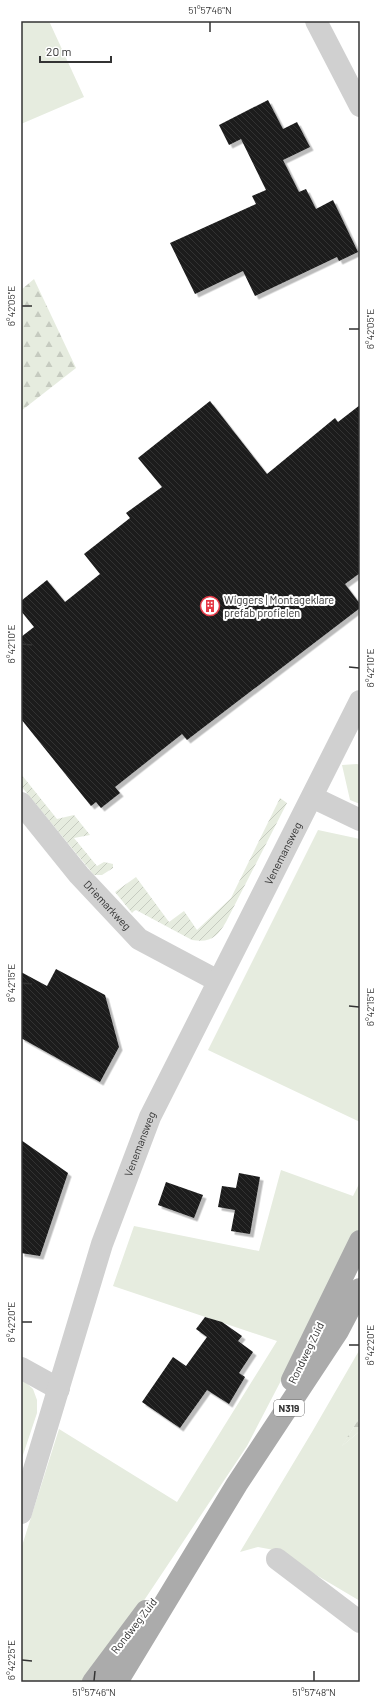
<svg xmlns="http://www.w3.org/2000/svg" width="381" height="1703" font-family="Barlow,sans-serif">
  <defs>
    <pattern id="forest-firs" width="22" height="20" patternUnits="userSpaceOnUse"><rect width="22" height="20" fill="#e6ecdf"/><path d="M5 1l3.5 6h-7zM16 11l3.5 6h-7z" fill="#c6cbc0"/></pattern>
    <pattern id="garden-furrows" width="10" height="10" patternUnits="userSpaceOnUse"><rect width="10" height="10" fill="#e6ecdf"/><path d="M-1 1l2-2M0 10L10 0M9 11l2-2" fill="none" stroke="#c6cbc0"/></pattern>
    <pattern id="building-back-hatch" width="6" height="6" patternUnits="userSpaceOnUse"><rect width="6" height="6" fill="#1a1a1a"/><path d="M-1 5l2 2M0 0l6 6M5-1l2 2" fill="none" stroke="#333"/></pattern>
    <filter id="shadow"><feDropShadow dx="3.5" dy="3.5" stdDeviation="0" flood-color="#0004"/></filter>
  </defs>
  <rect width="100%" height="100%" fill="#fff"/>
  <path fill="#e6ecdf" d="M 21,21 L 49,21 L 84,97 L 21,124 Z
    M 357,764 L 360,765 L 360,804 L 350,800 L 342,765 Z
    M 318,830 L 360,839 L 360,1122 L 208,1050 Z
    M 281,1170 L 353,1196 L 360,1182 L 360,1229 L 247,1446 L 113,1647 L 88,1682 L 21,1682 L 21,1549 L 59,1429 L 177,1502 L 277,1341 L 113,1286 L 134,1226 L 259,1251 Z
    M 360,1349 L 360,1417 L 342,1446 L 360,1431 L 360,1601 L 274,1550 L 258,1547 L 240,1552 L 312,1432 Z
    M 21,1378 L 33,1389 L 37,1400 L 37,1413 L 22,1458 Z"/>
  <path fill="url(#forest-firs)" d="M 34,279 L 76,368 L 21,411 L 21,290 Z
    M 360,1417 L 360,1431 L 341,1447 Z"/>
  <path fill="url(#garden-furrows)" d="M 21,774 L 57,819 L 74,815 L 90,835 L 74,838 L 97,866 L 104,862 L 113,864 L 113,868 L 102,875 L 94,875 L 21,786 Z
    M 280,798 L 287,803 L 226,922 C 217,937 211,943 192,940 L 136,910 L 134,911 L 132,913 L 115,892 L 136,877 L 169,922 L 184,911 L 197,930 L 231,898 Z"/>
  <path fill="url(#building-back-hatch)" filter="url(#shadow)" d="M 268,100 L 283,129 L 297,122 L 310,147 L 283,160 L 299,192 L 306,189 L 316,209 L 333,200 L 358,252 L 339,261 L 337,257 L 255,296 L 243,271 L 195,294 L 170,243 L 256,204 L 252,196 L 266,190 L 241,139 L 229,145 L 219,125 Z
    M 210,401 L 267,474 L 335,418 L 338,422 L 360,405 L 360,573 L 345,584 L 360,604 L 360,608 L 187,740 L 182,734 L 115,787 L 120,793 L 101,808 L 96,802 L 91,806 L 21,719 L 21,637 L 34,627 L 21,611 L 21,601 L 47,580 L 65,602 L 100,574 L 84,554 L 130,518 L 126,513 L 162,487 L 138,458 Z
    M 56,969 L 105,995 L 119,1047 L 100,1082 L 21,1038 L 21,972 L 47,986 Z
    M 21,1140 L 68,1173 L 40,1256 L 21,1253 Z
    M 239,1173 L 260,1177 L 250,1234 L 231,1231 L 235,1210 L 218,1207 L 222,1186 L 236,1188 Z
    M 166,1182 L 203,1195 L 194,1218 L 158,1205 Z
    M 205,1317 L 222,1322 L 242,1336 L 238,1341 L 253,1352 L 239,1373 L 245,1377 L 229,1404 L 207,1390 L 180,1428 L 142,1402 L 173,1357 L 186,1366 L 207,1337 L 196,1329 Z"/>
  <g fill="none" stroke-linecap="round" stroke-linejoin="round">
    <g stroke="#d0d0d0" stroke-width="22">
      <path d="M 316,21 L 360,106"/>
      <path d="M 312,797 L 360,820"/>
      <path id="s1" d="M 21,803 L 79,875 L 139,939 L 218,981"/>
      <path d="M 21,1368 L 59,1389"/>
      <path id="s2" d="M 21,1513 L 102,1244 L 150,1117 L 360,701"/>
      <path d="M 277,1559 L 360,1622"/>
    </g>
    <path stroke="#ababab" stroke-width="22" d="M 292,1380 L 360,1241
      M 93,1682 L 146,1611
      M 117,1682 L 237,1484 L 338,1331 L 360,1289"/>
  </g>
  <path fill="none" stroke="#333" stroke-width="1.5" d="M 210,32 L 210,22M 22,306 L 32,306M 349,329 L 359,329M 22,644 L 32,645M 349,667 L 359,668M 22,983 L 32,984M 349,1006 L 359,1007M 22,1322 L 32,1322M 349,1345 L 359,1345M 22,1660 L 32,1661M 94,1681 L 95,1671M 314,1681 L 314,1671"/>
  <defs>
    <g id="building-ring" transform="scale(1)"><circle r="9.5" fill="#fff" stroke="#e63946" stroke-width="1.5"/><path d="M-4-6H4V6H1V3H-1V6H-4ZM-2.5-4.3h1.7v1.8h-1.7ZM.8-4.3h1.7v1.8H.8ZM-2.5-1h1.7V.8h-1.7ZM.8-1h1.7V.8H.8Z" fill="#e63946"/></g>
  </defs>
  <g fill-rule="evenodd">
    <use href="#building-ring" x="210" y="606"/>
  </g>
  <g text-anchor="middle" stroke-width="4" stroke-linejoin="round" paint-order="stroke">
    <rect fill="#fff" stroke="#707070" stroke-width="1" x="274" y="1400" width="30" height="16" rx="3"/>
    <g font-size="10" font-weight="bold" fill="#333">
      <text x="289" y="1412">N319</text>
    </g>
    <g font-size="11" fill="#333" stroke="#fff" text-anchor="start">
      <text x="224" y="604">Wiggers | Montageklare<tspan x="224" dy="13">prefab profielen</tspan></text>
    </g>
    <g font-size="11" fill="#333" stroke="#fff">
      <text dy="4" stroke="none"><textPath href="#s2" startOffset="712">Venemansweg</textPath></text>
      <text dy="4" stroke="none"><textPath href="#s1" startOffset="134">Driemarkweg</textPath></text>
      <text dy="4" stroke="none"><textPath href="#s2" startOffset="388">Venemansweg</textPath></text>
      <text transform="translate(306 1353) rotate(-64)" y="4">Rondweg Zuid</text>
      <text transform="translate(134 1626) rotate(-52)" y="4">Rondweg Zuid</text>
    </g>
  </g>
  <rect width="381" height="1703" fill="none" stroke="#ffffff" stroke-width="44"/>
  <path d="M40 56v6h71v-6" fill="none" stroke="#333333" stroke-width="2"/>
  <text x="46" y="56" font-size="12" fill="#333333" stroke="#ffffff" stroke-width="3" paint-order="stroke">20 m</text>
  <rect x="22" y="22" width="337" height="1659" fill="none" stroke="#333" stroke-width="1.5"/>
  <g font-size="10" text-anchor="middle" fill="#333">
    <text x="210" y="14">51°57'46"N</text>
    <text transform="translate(11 306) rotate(-90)" y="4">6°42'05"E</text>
    <text transform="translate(370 329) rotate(-90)" y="4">6°42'05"E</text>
    <text transform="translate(11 644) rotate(-90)" y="4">6°42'10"E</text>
    <text transform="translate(370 668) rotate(-90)" y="4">6°42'10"E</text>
    <text transform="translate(11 983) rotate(-90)" y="4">6°42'15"E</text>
    <text transform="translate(370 1007) rotate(-90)" y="4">6°42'15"E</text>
    <text transform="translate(11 1322) rotate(-90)" y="4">6°42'20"E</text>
    <text transform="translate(370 1345) rotate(-90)" y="4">6°42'20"E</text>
    <text transform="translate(11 1660) rotate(-90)" y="4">6°42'25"E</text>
    <text x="94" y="1696">51°57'46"N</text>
    <text x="314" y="1696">51°57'48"N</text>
  </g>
</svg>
